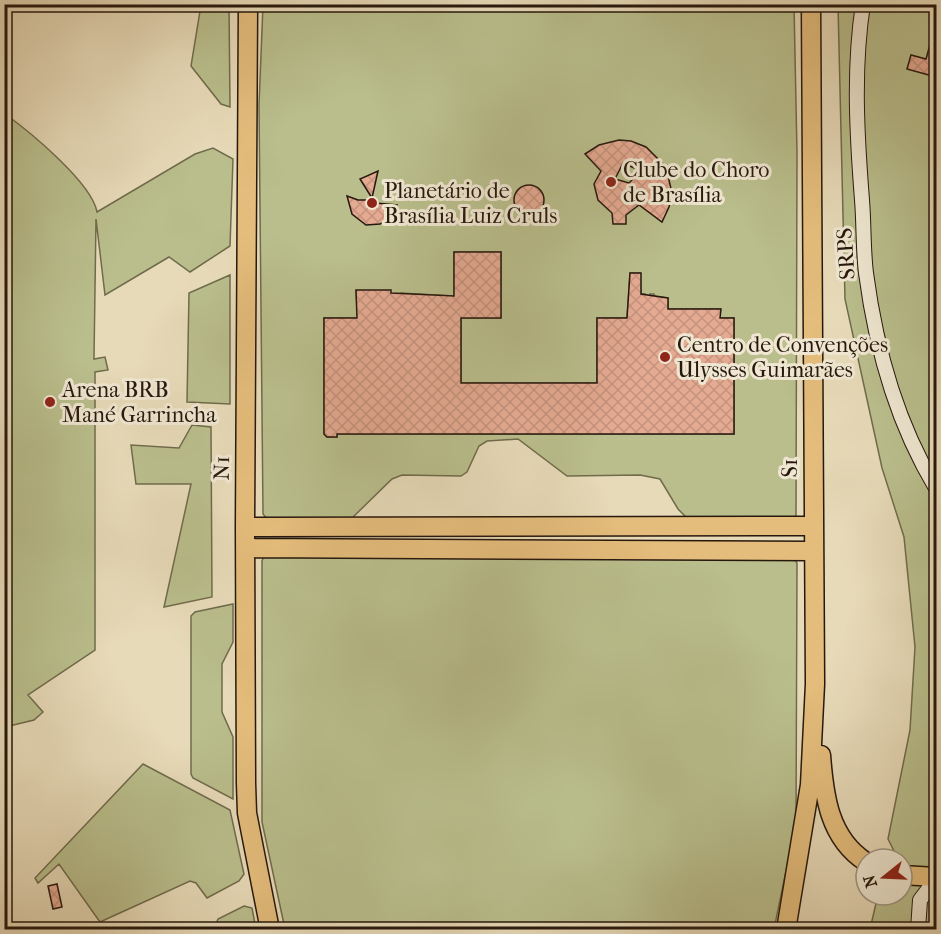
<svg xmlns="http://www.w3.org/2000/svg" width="941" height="934" font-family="'IM FELL French Canon',serif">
  <defs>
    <pattern id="building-cross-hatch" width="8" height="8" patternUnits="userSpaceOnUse" patternTransform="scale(1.5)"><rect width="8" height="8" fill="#e5aa92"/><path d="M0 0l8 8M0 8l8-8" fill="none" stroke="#c4927d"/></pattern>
  </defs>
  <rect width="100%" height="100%" fill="#e7dab8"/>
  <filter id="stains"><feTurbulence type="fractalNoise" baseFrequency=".00333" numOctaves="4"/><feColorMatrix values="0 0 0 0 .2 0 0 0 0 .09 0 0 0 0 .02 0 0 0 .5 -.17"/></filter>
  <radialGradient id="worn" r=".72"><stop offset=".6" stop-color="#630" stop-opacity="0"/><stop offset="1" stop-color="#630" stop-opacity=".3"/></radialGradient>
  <path fill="#b9be8c" stroke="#706b4c" stroke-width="1.5" fill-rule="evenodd" d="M 201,5 L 229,5 L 230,107 L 221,104 L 191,66 Z
    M 263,5 L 794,5 L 797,153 L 796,516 L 789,521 L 690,521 L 678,509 L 660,479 L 640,475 L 567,476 L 518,439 L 487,441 L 479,446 L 467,472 L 461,476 L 402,475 L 392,479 L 351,519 L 268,520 L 263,514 L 259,105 ZM 454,252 L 501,252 L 501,318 L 461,318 L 461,383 L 597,383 L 597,318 L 627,318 L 630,273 L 640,273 L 641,294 L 645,294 L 645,309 L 650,309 L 650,294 L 654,294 L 655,297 L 668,298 L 668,309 L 720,309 L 720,318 L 734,318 L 734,434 L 337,434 L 337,437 L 327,437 L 324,434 L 324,318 L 366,318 L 357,307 L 356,291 L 401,310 L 401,293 L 454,296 Z
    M 838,5 L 936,5 L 936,929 L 870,929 L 878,895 L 902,895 L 902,859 L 892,859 L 894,851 L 888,839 L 910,730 L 915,647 L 904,537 L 882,468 L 845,299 Z
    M 5,114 C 29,131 92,183 97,212 L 195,154 L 213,148 L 233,159 L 230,246 L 190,272 L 169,257 L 105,295 L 96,219 L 94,359 L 105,357 L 108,370 L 95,372 L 95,650 L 28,695 L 43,712 L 34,720 L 5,727 Z
    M 230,275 L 230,404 L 187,402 L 189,293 Z
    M 192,425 L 211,427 L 212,597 L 164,607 L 191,484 L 136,484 L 131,445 L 179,448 Z
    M 264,556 L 792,556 L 797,563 L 796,823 L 774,929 L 285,929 L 262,822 L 262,561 Z
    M 233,604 L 233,642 L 222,664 L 222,712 L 233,737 L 233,799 L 193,778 L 191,774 L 191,616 L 195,612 Z
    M 143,764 L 230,810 L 244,874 L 239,881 L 207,898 L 196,883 L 190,881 L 100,922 L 59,864 L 38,883 L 35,878 Z
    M 244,906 L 252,908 L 256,929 L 214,929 L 218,919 Z"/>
  <path fill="url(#building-cross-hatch)" stroke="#27180d" stroke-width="1.5" fill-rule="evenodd" d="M 934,30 L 936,31 L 936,77 L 907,69 L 911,55 L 926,59 Z
    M 619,140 L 631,141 L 646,147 L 666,167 L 672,193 L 669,207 L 662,222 L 639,205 L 626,215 L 626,224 L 613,224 L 612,213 L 598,200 L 594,184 L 601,171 L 585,154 L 599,145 ZM 623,163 L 641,171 L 629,183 L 615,179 Z
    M 378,171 L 372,198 L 360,179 Z
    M514 200a15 15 0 1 1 30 0a15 15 0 1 1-30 0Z
    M 347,196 L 358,200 L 372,200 L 369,205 L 373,202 L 377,205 L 375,203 L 397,205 L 393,214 L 396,216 L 380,224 L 366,225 L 352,214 Z
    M 454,252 L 501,252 L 501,318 L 461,318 L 461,383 L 597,383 L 597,318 L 627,318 L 630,273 L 641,273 L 641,294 L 668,298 L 668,309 L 721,309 L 720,318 L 734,318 L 734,434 L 337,434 L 337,437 L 327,437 L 324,434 L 324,318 L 357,318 L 356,290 L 391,290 L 391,293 L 454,296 Z
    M 57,884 L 62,907 L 53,909 L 48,886 Z"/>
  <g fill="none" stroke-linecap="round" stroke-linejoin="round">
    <g stroke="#27180d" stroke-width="16">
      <path id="secondary" d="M 863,4 C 853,69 857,136 862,200 C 864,224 863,249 866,273 C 876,349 896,422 936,488
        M 918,930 L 920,900 L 936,879"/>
    </g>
    <g stroke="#27180d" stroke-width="21">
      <path id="highway" d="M 248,4 L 245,527 L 246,783 L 247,813 L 270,930
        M 245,527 L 813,526
        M 245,548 L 813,551
        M 821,755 C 824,796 829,838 866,862
        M 902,875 L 936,877
        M 786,930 L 810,785 L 815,684 L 811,4"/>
    </g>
    <use href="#secondary" stroke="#efe7d1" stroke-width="14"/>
    <use href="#highway" stroke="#e4bd7c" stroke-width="18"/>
  </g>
  <g fill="#8f2418" stroke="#efe7d1" stroke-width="2">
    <circle cx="611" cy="182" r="6"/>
    <circle cx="372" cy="203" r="6"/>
    <circle cx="665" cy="357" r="6"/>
    <circle cx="50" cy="402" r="6"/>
  </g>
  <g text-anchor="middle" stroke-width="6" stroke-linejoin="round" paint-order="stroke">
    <g font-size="22" fill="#27180d" stroke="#efe7d1" text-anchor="start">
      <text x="623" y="177">Clube do Choro<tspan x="623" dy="25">de Brasília</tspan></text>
      <text x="384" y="198">Planetário de<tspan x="384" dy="25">Brasília Luiz Cruls</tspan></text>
      <text x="677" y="352">Centro de Convenções<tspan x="677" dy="25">Ulysses Guimarães</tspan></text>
      <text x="62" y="397">Arena BRB<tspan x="62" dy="25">Mané Garrincha</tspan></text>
    </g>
    <g font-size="22" fill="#27180d" stroke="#efe7d1">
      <text transform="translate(845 254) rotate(-94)" y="8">SRPS</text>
      <text transform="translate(221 468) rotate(-89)" y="8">N1</text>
      <text transform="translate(789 468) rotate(-90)" y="8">S1</text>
    </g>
  </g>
  <rect width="941" height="934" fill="none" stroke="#e7dab8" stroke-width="24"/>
  <rect x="6" y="6" width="929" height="922" fill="none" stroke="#27180d" stroke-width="3"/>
  <rect x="12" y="12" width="917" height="910" fill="none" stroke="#27180d" stroke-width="1.5"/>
  <g transform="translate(884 877) rotate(252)"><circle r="28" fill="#efe7d1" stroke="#9f9483" stroke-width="1.5"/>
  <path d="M0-4.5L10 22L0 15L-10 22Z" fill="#8f2418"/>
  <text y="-9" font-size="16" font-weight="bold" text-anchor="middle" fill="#27180d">N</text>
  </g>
  <rect width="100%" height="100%" filter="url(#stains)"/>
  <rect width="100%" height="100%" fill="url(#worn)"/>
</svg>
